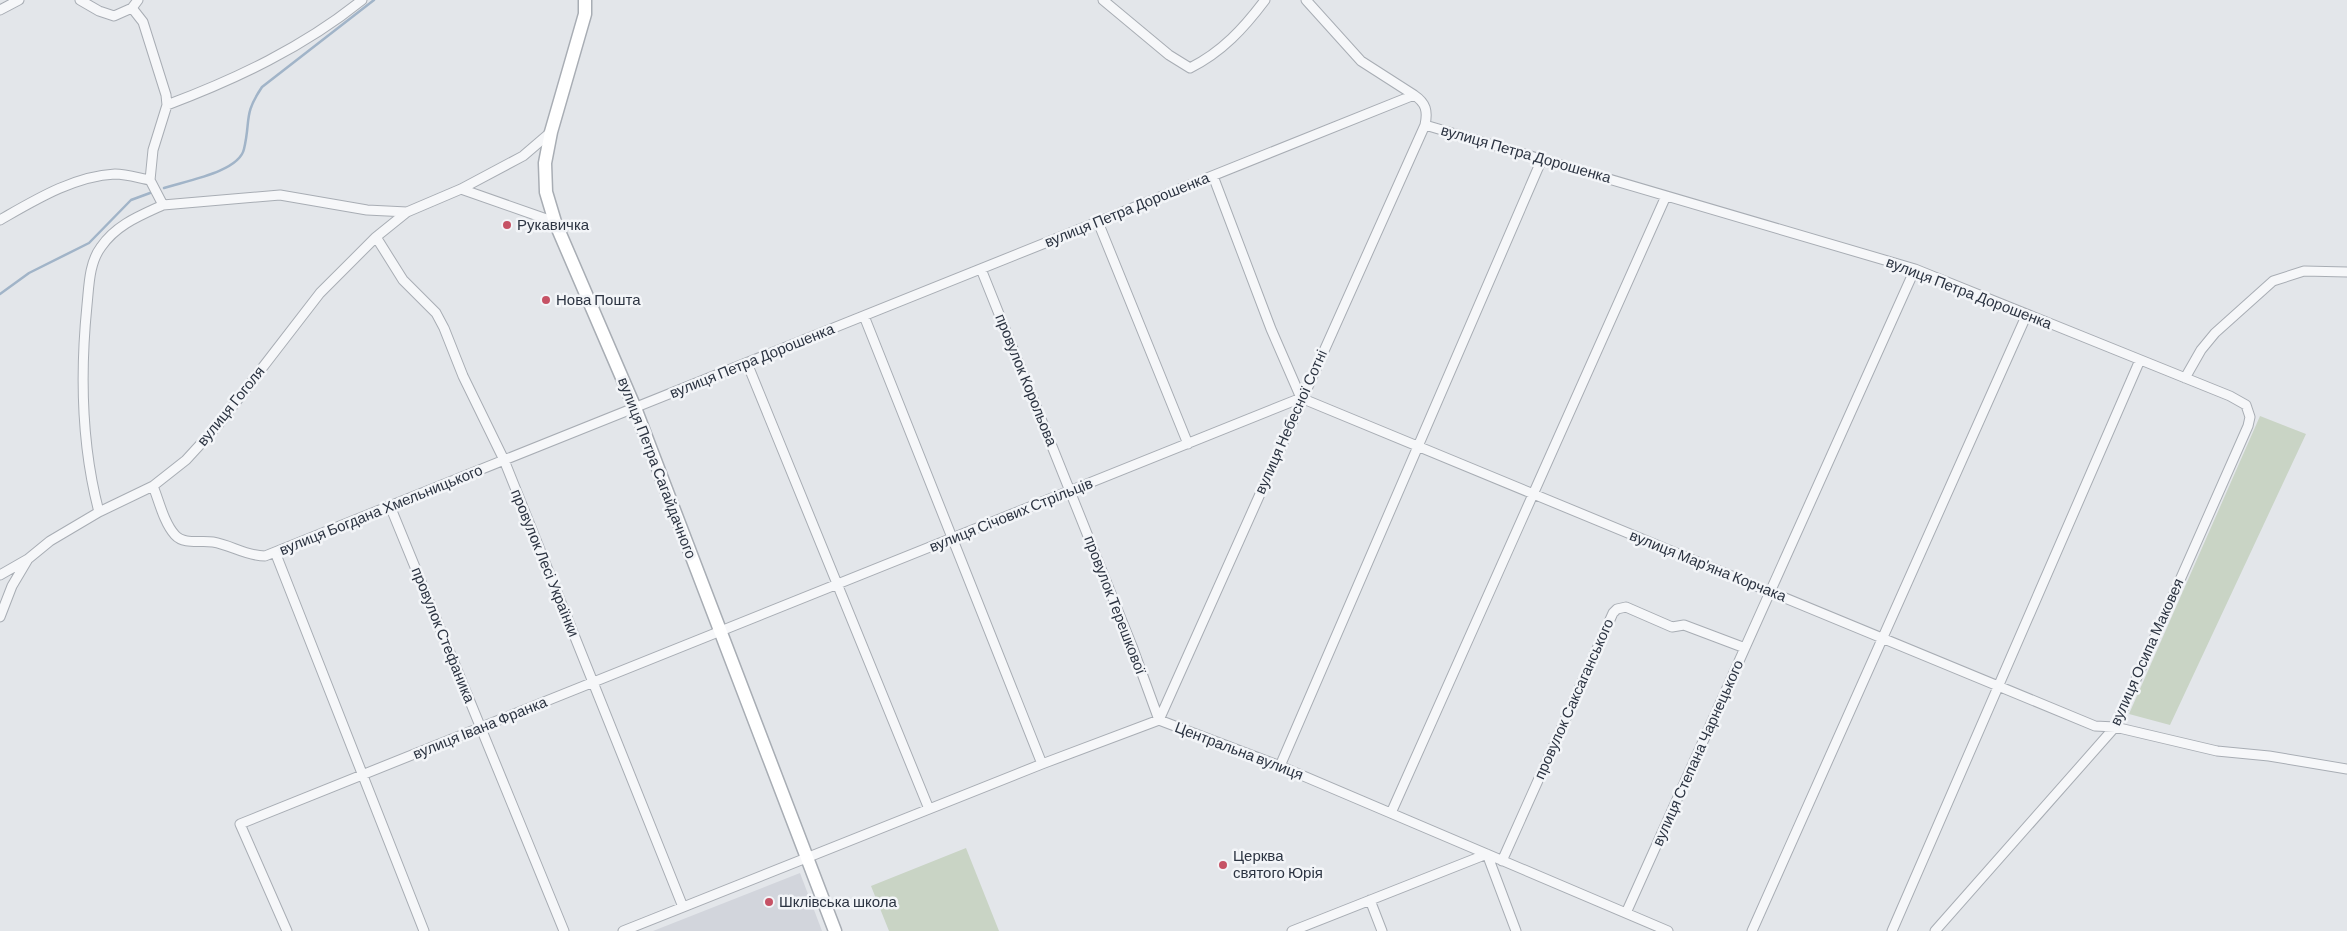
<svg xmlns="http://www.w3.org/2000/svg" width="2347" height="931" font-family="Barlow,sans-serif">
  <rect width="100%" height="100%" fill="#e3e6ea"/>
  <path fill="#d2d5dc" d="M 800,873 L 822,931 L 653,931 Z"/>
  <path fill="#c9d4c5" d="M 2260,416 L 2306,434 L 2170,725 L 2129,714 Z
    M 966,848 L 999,931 L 889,931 L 871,886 Z"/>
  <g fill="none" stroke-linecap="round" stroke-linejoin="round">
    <path stroke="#a1b4c8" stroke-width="2.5" d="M 164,188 C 185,181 239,172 244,149 C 251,120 243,115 262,87 L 374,0
      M 0,294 L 29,273 L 89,243 L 131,200 L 150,193"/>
    <g stroke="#a8adb4" stroke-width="11">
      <path id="street" d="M 80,0 L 99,11 L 114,16 L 132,8 L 138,0
        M 1103,0 L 1169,55 L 1190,68 C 1222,52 1244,28 1265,0
        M 1306,0 L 1361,61 L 1414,95
        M 132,8 L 143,22 L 166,95 L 167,105 L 153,150 L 150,180
        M 0,10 L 19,0
        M 167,105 C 236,79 304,47 362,0
        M 1213,176 L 1271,329 L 1301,398
        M 461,189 L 555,222
        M 0,220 C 35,200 74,176 115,174 C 126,174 139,178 150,180 L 163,205 L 280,195 L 367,210 L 407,212
        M 1098,222 L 1188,444
        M 376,237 L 403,280 L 436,313 L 444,328 L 463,376 L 504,460 L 683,907
        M 981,269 L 1132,646 L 1159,720
        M 864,316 L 1042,764
        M 747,363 L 929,809
        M 2185,378 L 2201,350 L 2215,333 L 2273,281 L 2304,271 L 2347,272
        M 1301,398 L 2095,726 L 2115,727 L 2217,751 L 2269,756 L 2347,769
        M 153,486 C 159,501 164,523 175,535 C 184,545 201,540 213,542 C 231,545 246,556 265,556 L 1414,95 C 1426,103 1428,111 1425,125 L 1915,269 L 2230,396 L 2246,405 L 2250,417 L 2248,426 L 2115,727 L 1935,931
        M 390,506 L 564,931
        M 99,512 C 81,444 80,375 87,305 C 89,286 89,263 101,247 C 116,225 139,216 163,205
        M 275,552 L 424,931
        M 0,575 L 28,559
        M 0,617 L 12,586 L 28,559 L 50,541 L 99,512 L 153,486 L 186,460 L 219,424 L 320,293 L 376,237 L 407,212 L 461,189 L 523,156 L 551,132
        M 1159,720 L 1425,125
        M 1280,766 L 1542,159
        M 1391,813 L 1666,196
        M 1502,861 L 1613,613 L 1617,609 L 1626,607 L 1672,627 L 1684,625 L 1745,648
        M 1370,900 L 1382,931
        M 1626,913 L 1915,269
        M 287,931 L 240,824 L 1301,398
        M 623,931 L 1042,764 L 1159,720 L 1280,766 L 1668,931
        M 1292,931 L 1487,854 L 1516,931
        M 1752,931 L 2027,314
        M 1892,931 L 2140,360"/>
    </g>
    <g stroke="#a8adb4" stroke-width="15">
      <path id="secondary" d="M 585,0 L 585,14 L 551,132 L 545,163 L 546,192 L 555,222 L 635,408 L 835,931"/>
    </g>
    <use href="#street" stroke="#f6f7f9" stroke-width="9"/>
    <use href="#secondary" stroke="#fff" stroke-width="12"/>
  </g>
  <g fill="#c65265" stroke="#f3f5f8" stroke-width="2">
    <circle cx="507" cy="225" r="5"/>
    <circle cx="546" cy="300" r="5"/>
    <circle cx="1223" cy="865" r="5"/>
    <circle cx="769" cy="902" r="5"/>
  </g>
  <g text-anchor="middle" stroke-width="5" stroke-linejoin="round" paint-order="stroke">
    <g font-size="15" fill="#2c3442" stroke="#f3f5f8">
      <text transform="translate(1526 154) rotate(16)" y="5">вулиця Петра Дорошенка</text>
      <text transform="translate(1127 210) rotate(-22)" y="5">вулиця Петра Дорошенка</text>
      <text transform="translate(1969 293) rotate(21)" y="5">вулиця Петра Дорошенка</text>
      <text transform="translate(752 361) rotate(-22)" y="5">вулиця Петра Дорошенка</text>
      <text transform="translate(1026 380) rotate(68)" y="5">провулок Корольова</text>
      <text transform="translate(231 406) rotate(-51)" y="5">вулиця Гоголя</text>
      <text transform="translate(1291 422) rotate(-66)" y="5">вулиця Небесної Сотні</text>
      <text transform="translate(657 468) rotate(69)" y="5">вулиця Петра Сагайдачного</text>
      <text transform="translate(381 510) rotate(-22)" y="5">вулиця Богдана Хмельницького</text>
      <text transform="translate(1011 515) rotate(-22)" y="5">вулиця Січових Стрільців</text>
      <text transform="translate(545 563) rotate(68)" y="5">провулок Лесі Українки</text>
      <text transform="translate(1708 566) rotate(22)" y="5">вулиця Мар'яна Корчака</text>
      <text transform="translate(1115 605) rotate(69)" y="5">провулок Терешкової</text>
      <text transform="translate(443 635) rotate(68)" y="5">провулок Стефаника</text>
      <text transform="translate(2147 652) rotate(-66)" y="5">вулиця Осипа Маковея</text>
      <text transform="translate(1574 699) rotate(-66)" y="5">провулок Саксаганського</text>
      <text transform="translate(480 728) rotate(-22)" y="5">вулиця Івана Франка</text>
      <text transform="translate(1239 751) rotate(21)" y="5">Центральна вулиця</text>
      <text transform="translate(1698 753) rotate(-66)" y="5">вулиця Степана Чарнецького</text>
    </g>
    <g font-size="15" fill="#2c3442" stroke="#f3f5f8" text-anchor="start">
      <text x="517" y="230">Рукавичка</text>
      <text x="556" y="305">Нова Пошта</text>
      <text x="1233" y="861">Церква<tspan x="1233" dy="17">святого Юрія</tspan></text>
      <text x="779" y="907">Шклівська школа</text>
    </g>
  </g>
</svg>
